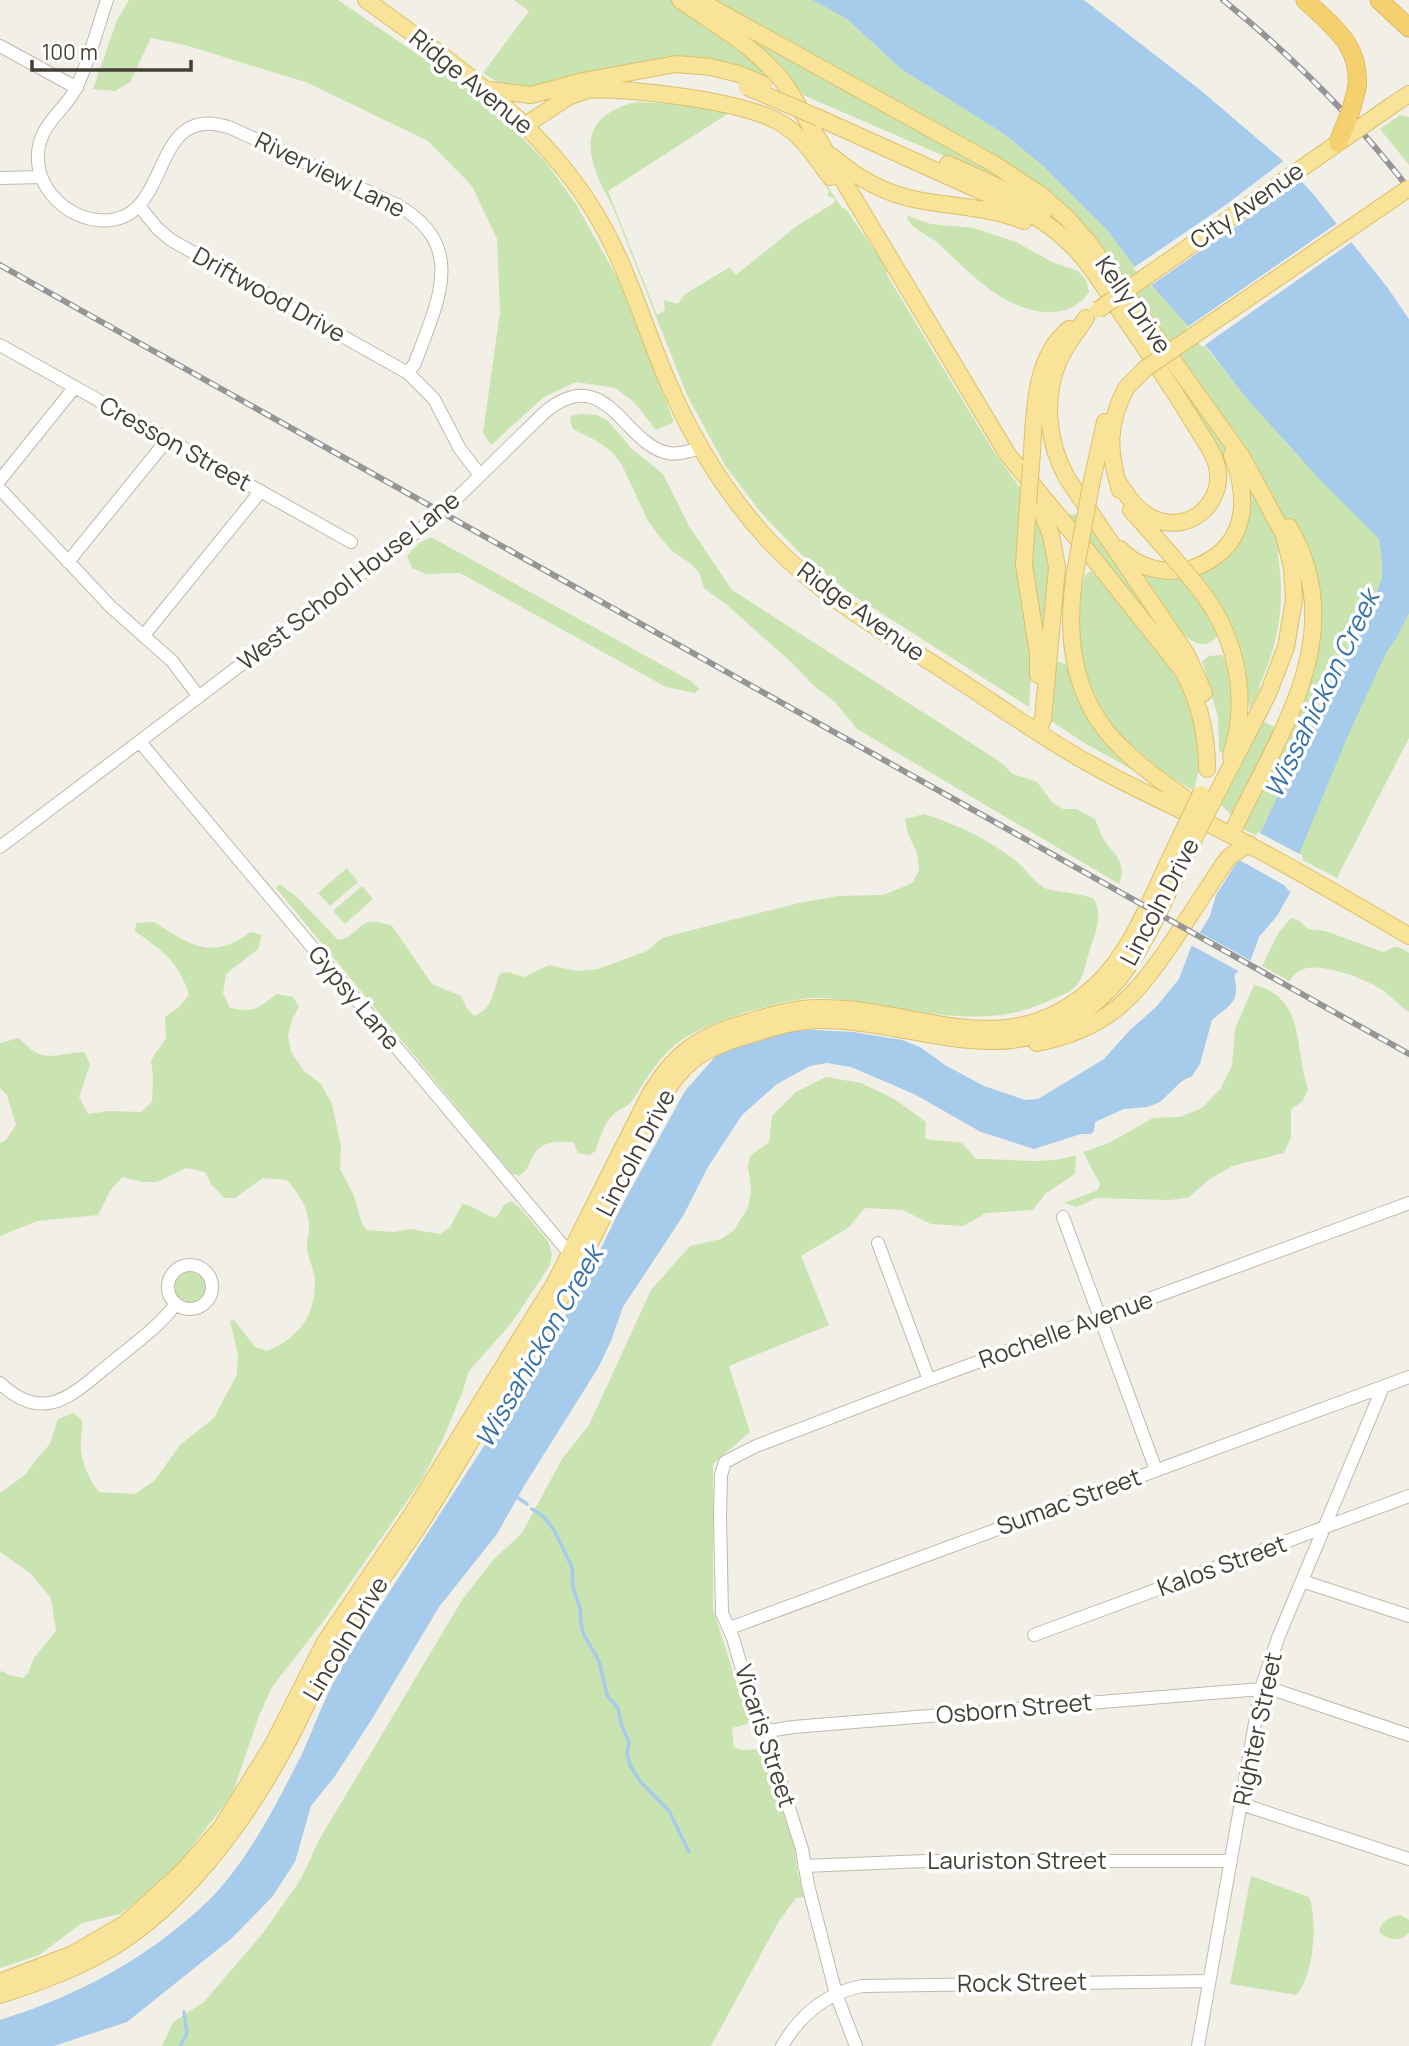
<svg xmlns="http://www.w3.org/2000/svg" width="1409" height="2046" font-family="Manrope,sans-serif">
  <rect width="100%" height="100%" fill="#f2efe6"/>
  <path fill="#cae4b1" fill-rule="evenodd" d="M 129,0 L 338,0 L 483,99 L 546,162 L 576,204 L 622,286 L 674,422 L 656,430 L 635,403 L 615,388 L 576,382 L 544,397 L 491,445 L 483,433 L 500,312 L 497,239 L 472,186 L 428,141 L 308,83 L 185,45 L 151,38 L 130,82 L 115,91 L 93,89 L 117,20 Z
    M 514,0 L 812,0 L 847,19 L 901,69 L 1004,134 L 1043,166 L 1107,230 L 1287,444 L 1409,568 L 1409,738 L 1337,878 L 1245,830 L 1233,821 L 1233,816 L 1221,805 L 1263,721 L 1276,728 L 1298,682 L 1308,607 L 1296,553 L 1279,553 L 1277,550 C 1286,598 1280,642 1259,686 L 1260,690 L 1250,709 C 1242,662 1234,617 1202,580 L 1207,610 L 1217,636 C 1192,668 1155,595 1144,578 L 1145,573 L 1166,577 L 1242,532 L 1229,465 L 1171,370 L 1070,232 L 997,179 L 803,95 L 782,66 L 766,79 L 715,60 L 690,57 L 666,58 L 527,90 L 504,86 L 483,73 L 529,11 Z
    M 636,102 C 683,104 760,106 795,142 C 813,162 827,186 842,208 L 846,209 L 886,267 L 887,275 C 922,333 957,392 993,450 C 1012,479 1036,503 1046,536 C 1055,565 1049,598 1046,627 L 1043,630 L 1036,606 L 1030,562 L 1033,520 L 1020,509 L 1017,555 L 1032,659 L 1029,707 L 851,594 L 801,554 L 763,515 L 726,467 L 687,395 L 612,205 C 587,161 572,118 636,102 ZM 729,113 C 784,123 800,146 829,191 L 827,195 L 835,199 L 834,203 L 798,225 L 736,275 L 730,267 L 685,294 L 678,304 L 664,300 L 665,310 L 657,315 L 608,191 Z
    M 1400,115 L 1409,117 L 1409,165 L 1380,129 Z
    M 907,216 L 931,224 L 973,228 L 1016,242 L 1052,262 L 1078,271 L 1086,280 L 1089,292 C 1080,305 1068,311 1053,312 C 1006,314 970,273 939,244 C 930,235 909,229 907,216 Z
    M 581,414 L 597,415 L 608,421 L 631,448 L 663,474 L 689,526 L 732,590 L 999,761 L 1013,774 L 1037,782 L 1052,802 L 1063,809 L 1076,809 L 1095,819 C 1098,826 1100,833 1104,840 C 1114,854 1128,864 1119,884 L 857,729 L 835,702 L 813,685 L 792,663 L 727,605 L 704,588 L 699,572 L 690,563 L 672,551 L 658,535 L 647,519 L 622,465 L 612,452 L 597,441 L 573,429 L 570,421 L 571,416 Z
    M 1063,513 L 1078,515 L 1087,521 L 1167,635 Z
    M 431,537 L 691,681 L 699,689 L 695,693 L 666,687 L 460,573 L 426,574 L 412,568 L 407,556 L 419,543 Z
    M 1091,571 C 1145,634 1219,700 1194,791 L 1171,777 L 1168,780 L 1156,770 L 1156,765 C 1094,726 1065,646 1085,575 Z
    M 1222,655 C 1240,679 1231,727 1223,753 L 1219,751 L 1218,717 L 1202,661 L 1209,656 Z
    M 1054,661 L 1066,664 L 1081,705 L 1149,779 L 1086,744 L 1048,719 Z
    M 924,814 C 957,824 987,839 1015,860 C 1025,868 1036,885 1047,889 C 1063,894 1076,891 1094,899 C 1103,916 1096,931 1090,949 C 1086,961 1084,979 1074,988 C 1068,994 1054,998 1046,1002 C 988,1029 924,1012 864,1003 C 847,1001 828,997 811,998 C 777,1001 708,1022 680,1041 C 660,1055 647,1078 634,1098 C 627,1109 621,1107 614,1114 C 604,1123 599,1139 596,1151 L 589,1155 L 578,1153 L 573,1142 C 552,1141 539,1141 530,1162 C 527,1169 525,1172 519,1176 L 511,1173 L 276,888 L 280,884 L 299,899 L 338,940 C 362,936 356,912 392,926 L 432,984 L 461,996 L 466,1007 L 474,1016 C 493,1010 493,990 500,973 L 508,972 L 524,977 L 549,965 L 577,971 L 598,969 L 647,951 L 662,938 L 696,929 L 799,903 L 838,896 L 883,895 L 903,887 L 913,882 L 919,870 L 917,853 L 908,834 L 905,819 Z
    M 347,868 L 358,882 L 330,906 L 318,893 Z
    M 362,886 L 373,899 L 345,924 L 333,911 Z
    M 1291,918 L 1298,920 L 1308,929 L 1325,931 L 1383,952 C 1397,947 1394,943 1409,953 L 1409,1012 C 1398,1005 1390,994 1379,988 C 1363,978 1319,961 1301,970 C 1296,972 1292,977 1289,981 L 1262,966 L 1279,932 Z
    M 154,922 C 189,944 212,962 250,932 L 262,935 L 258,949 L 226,974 L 223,993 L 230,1008 C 257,1013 256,1008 277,994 L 293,997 L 299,1007 L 292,1019 L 288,1036 L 291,1052 L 304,1071 L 321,1084 L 332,1104 L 341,1147 L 340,1169 L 354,1196 L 361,1221 L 366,1230 L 394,1232 L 410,1229 L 440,1234 L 450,1227 L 462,1204 C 475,1206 483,1215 496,1218 L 505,1204 L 511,1201 L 520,1208 L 548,1241 L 552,1254 L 550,1265 L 513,1321 L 469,1371 L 462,1393 L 443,1439 L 421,1481 L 325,1619 L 272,1687 L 259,1716 L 232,1795 L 180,1862 L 148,1893 L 120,1914 L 82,1923 L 39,1955 L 0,1968 L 0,1672 L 2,1671 L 9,1675 L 23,1678 L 28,1673 L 34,1658 L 56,1631 L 51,1598 L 30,1573 L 0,1552 L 0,1493 L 25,1475 L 35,1461 L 50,1444 L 58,1419 L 73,1413 L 82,1420 C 83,1430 80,1440 81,1449 C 82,1464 90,1481 99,1492 L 135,1494 L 155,1480 L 180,1445 L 214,1418 L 237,1374 L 238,1354 L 230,1321 L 234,1320 L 255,1347 L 267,1351 C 299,1338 315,1316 315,1281 C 315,1270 308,1260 307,1249 C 306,1242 309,1235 309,1228 C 309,1208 299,1194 287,1180 L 263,1178 L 235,1198 L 224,1198 L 211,1184 L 205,1172 L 186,1168 L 157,1182 L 142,1182 L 122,1177 L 110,1191 L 98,1215 L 37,1221 L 0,1236 L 0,1143 L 6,1140 L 16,1125 L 7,1095 L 0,1088 L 0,1043 L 19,1038 C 44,1065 50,1054 84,1052 L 90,1064 L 79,1097 L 88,1114 L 109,1111 L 141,1112 L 152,1102 L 153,1078 L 151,1060 L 166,1038 L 165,1017 L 180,1006 L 189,995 C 179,961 162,951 135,931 L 136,923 Z
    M 1254,985 C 1306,997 1294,1049 1308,1089 L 1302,1102 L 1291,1109 L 1291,1137 L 1284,1153 L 1232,1166 L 1210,1179 L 1189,1197 L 1171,1200 L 1096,1198 L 1077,1207 L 1064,1203 L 1098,1190 L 1100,1184 L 1083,1152 L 1109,1143 L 1153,1118 L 1180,1117 L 1202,1108 L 1221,1088 L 1232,1065 L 1235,1029 Z
    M 826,1077 L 861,1083 L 896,1100 L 926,1122 L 925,1139 L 962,1143 L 976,1159 C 1010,1158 1042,1166 1076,1155 L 1075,1174 L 1045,1194 L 1033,1210 L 986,1213 L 963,1226 L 931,1224 L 903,1210 L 865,1208 L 848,1228 L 801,1256 L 829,1325 L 729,1366 L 750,1432 L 713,1464 L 713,1609 L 741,1697 L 754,1722 L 732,1728 L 734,1747 L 741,1750 L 765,1749 L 795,1849 L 797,1869 L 804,1897 L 796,1898 L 779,1921 L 711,2046 L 162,2046 L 173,2022 L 204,2002 L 263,1933 L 301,1879 L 319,1840 L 462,1600 L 493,1560 L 522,1533 L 562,1459 L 589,1425 L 651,1290 L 690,1246 L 721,1239 L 734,1230 L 748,1208 L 751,1190 L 748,1167 L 750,1156 L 769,1142 L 772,1116 L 796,1092 Z
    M173 1287a18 18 0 1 1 36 0a18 18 0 1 1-36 0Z
    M 1251,1876 L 1309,1897 C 1318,1919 1314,1977 1296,1995 L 1230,1984 Z
    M 1401,1915 L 1409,1920 L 1409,1933 C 1400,1942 1387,1941 1379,1931 C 1382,1920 1389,1917 1401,1915 Z"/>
  <path fill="#a6cbeb" d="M 812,0 L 1084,0 L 1199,89 L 1281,159 L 1314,195 L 1387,287 L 1409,319 L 1409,613 L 1396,639 L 1386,653 L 1346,740 L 1300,852 L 1290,893 L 1277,916 L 1259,937 L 1250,962 L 1235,974 C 1234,978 1235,982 1236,986 C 1238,1004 1223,1010 1212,1020 L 1200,1064 L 1192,1076 L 1182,1081 L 1160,1102 L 1147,1107 L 1124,1109 L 1095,1122 L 1094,1131 L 1091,1134 L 1081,1134 L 1034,1149 L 981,1132 L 914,1094 L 851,1067 L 827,1063 L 810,1066 L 777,1084 L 742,1115 L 708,1167 L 683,1216 L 623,1307 L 611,1341 L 598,1368 L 524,1486 L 497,1534 L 439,1607 L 372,1719 L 335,1776 L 311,1806 L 295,1862 L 272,1897 L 232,1938 L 127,2022 L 54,2046 L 0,2046 L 0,2020 C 77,1996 147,1959 206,1903 C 245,1866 276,1805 301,1756 C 310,1737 317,1717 326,1698 C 333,1682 342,1666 351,1651 L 547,1349 L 589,1273 L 620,1209 L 685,1091 L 715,1057 L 727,1050 L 798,1029 L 853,1032 L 902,1040 L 920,1047 L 945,1065 L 984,1086 L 1025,1100 L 1038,1099 L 1104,1059 L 1130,1030 L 1156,1007 L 1179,979 L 1191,947 L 1210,916 L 1216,895 L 1237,862 L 1241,861 L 1258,838 L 1329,688 L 1367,620 L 1382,578 L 1382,558 L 1379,539 L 1322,482 L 1248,400 L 1210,351 L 1132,263 L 1107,230 L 1043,166 L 1004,134 L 901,69 L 847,19 Z"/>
  <path fill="#f2efe6" d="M 1286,159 L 1304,179 L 1150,286 L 1133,268 L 1227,204 Z
    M 1339,222 L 1353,241 L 1202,347 L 1186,328 Z
    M 1258,832 L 1303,856 L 1297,881 L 1290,892 L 1284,885 L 1241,861 Z
    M 1197,931 L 1253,962 L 1253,964 L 1242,973 L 1189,944 Z"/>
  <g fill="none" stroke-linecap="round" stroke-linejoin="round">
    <path stroke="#a6cbeb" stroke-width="3.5" d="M 514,1495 L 527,1504
      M 532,1509 L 543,1516 L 554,1530 L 572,1567 L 573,1588 L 580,1608 L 581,1624 L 584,1635 L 599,1661 L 607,1695 L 618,1708 L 621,1724 L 629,1742 L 627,1753 L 630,1765 L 640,1781 L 669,1811 L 689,1852
      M 180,2046 L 187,2033 L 184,2012"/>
    <g stroke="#c0baac" stroke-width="14">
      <path id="minor" d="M 107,0 C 97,29 90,59 77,86 C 69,105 51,116 43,134 C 25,174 57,215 97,220 C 176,229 145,98 231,128 L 397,205 C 469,245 437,303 415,363 L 408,373
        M 0,46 L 77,88
        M 0,178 L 41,177
        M 139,206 L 158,229 L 171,240 L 408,373 L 434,399 L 460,449 L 480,475
        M 0,345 L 351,542
        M 0,480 L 74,388
        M 0,489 L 111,607 L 172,661 L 199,697
        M 68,562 L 167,440
        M 144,635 L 260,492
        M 140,742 L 570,1254
        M 0,847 L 423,527 L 452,503 L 544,413 C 606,360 624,445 668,453 C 679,455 690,451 700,448
        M 1063,1217 L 1156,1470
        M 878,1243 L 929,1380
        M168 1287a22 22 0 1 1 44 0a22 22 0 1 1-44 0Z
        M 0,1383 C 47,1428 77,1390 116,1359 C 137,1342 159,1326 176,1304
        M 1302,1581 L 1409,1616
        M 730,1628 L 1409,1377
        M 1034,1635 L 1409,1496
        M 768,1731 L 793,1727 L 1261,1689 L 1275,1690 L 1409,1735
        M 1241,1804 L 1409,1859
        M 804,1866 L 925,1861 L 1230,1861
        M 782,2046 C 800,2015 827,1993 862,1986 L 1209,1981
        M 856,2046 L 836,1994 L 808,1885 L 802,1849 L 773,1757 L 770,1735 L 752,1704 L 733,1638 L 722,1613 L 720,1517 L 721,1475 L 725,1462 L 756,1446 L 929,1380 L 1409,1203
        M 1198,2046 L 1261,1689 L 1278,1638 L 1383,1387"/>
    </g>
    <g stroke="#dcc16a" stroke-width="18">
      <path id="major" d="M 366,0 C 452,62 541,122 597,216 C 628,268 644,327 668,382 C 693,441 726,494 769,541 C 819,594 882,631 943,670 C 992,701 1039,736 1090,764 C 1130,787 1172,805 1213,826 C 1280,860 1345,898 1409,936
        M 680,0 C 719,27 758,48 787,87 L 1008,455 L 1089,553 L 1183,671 C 1200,703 1207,734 1207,769
        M 698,0 L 994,164 L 1041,195 L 1067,218 L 1089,243 L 1242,457 L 1284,535 L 1292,567 L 1294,600 L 1286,647 L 1268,694 L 1213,801
        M 489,90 L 531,95 L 583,81 L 676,64 L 711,67 L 739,74
        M 585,90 C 629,87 748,101 784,125 C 804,138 816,158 830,177
        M 1391,106 L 1409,94
        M 819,118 L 1025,211 C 1046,222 1063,235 1079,253 C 1095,271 1108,293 1122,314 C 1146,349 1170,384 1192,420 C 1201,436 1216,454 1218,472 C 1221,507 1187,533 1154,519 C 1137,511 1128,497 1118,482
        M 527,124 L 568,97 L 587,90
        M 833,157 C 857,178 886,194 918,200 C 954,207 990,207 1024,221
        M 948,164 L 1046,209
        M 1086,318 C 1077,331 1066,345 1059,360 C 1043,398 1047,442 1067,478 L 1187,655 L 1204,693
        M 1031,465 C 1035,420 1031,360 1069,329
        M 1091,485 L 1105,422
        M 1120,490 C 1108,452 1107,425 1126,388
        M 1036,498 L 1051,535 L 1057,567 L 1043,719 L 1037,732
        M 1028,504 L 1024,565 L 1038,654 L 1038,675
        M 1131,510 L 1171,555
        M 1120,549 C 1134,564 1153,571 1174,571
        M 1076,567 C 1064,635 1071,702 1125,751 C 1149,775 1179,792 1205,814
        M 1193,568 C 1246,549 1251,502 1232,455
        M 1193,581 C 1235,630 1251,694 1231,756
        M 1231,835 C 1276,738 1353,635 1289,527
        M 1037,1043 C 1109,1029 1136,996 1175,938 C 1191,914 1207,889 1223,865 L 1229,857 L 1249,844
        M 0,1982 L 73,1954 L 126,1923 L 182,1872 L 221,1828 L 272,1746 L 325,1642 L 412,1514 L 555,1283 L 649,1096 C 673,1055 697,1037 742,1024 C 767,1016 793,1008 819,1008 C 919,1007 1009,1069 1097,984 C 1134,949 1155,888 1178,842
        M 0,1995 C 37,1983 74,1970 108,1950 C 183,1906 243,1824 284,1749 C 306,1709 322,1667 347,1629 C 368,1597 392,1566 414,1533 C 444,1488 470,1441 499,1395 C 522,1360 546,1325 567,1288 C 591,1244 612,1197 635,1151 C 650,1119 665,1084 692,1061 C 709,1047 729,1041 749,1035 C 772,1028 795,1020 820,1020 C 926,1020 1017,1084 1110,989 C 1144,953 1167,893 1189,848"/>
    </g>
    <g stroke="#d3a63f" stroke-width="19">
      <path id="highway" d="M 1305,0 C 1333,27 1361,45 1357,88
        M 1379,0 L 1409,28"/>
    </g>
    <use href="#minor" stroke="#fff" stroke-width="12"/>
    <use href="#major" stroke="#f8e399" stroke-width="16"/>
    <use href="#highway" stroke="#f5d06e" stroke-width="18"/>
    <g stroke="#959595" stroke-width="6">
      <path id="rail" d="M 1223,0 C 1291,55 1356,120 1409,189
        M 0,265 L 1409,1054"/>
    </g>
    <use href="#rail" stroke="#fff" stroke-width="3.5" stroke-dasharray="10" stroke-linecap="butt"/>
    <g stroke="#dcc16a" stroke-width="18" stroke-linecap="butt">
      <path id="major-bridge" d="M 739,74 L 764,85
        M 747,87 L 819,118
        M 1098,310 L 1391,106
        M 1126,388 L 1146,368 L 1409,188
        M 1028,504 L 1031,465
        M 1171,555 L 1193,581
        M 1076,567 L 1091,485
        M 1178,842 L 1201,794
        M 1189,848 L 1213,801"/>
    </g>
    <g stroke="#d3a63f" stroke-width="19" stroke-linecap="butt">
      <path id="highway-bridge" d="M 1338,143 L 1351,110 L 1357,88"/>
    </g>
    <use href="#major-bridge" stroke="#f8e399" stroke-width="16"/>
    <use href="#highway-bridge" stroke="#f5d06e" stroke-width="18"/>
  </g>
  <g text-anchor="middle" stroke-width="7" stroke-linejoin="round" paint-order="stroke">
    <g font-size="24" fill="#443f36" stroke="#fff">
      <text transform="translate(471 82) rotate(39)" y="8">Ridge Avenue</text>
      <text transform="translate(330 175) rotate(26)" y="8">Riverview Lane</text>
      <text transform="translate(1247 206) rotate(-35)" y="8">City Avenue</text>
      <text transform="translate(269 295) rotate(29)" y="8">Driftwood Drive</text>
      <text transform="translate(1133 305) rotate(55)" y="8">Kelly Drive</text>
      <text transform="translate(175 444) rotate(29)" y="8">Cresson Street</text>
      <text transform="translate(349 581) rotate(-38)" y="8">West School House Lane</text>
      <text transform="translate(861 612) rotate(36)" y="8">Ridge Avenue</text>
      <text transform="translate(1160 902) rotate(-62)" y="8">Lincoln Drive</text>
      <text transform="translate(354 998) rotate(50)" y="8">Gypsy Lane</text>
      <text transform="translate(636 1153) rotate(-62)" y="8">Lincoln Drive</text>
      <text transform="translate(1066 1330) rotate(-20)" y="8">Rochelle Avenue</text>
      <text transform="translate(1069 1502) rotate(-20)" y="8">Sumac Street</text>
      <text transform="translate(1222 1566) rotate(-20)" y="8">Kalos Street</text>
      <text transform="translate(346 1639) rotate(-59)" y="8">Lincoln Drive</text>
      <text transform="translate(1014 1709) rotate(-5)" y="8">Osborn Street</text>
      <text transform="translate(1258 1729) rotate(-78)" y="8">Righter Street</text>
      <text transform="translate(765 1736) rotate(72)" y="8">Vicaris Street</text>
      <text x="1017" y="1869">Lauriston Street</text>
      <text transform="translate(1022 1983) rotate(-1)" y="8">Rock Street</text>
    </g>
    <g font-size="26" font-style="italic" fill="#3671a9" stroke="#fff">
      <text transform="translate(1322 694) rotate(-64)" y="9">Wissahickon Creek</text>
      <text transform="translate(539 1347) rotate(-60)" y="9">Wissahickon Creek</text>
    </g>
  </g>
  <path d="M32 60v10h159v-10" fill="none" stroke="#443f36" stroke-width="3.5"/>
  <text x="42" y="60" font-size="21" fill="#443f36" stroke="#ffffff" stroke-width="5" paint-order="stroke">100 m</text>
</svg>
